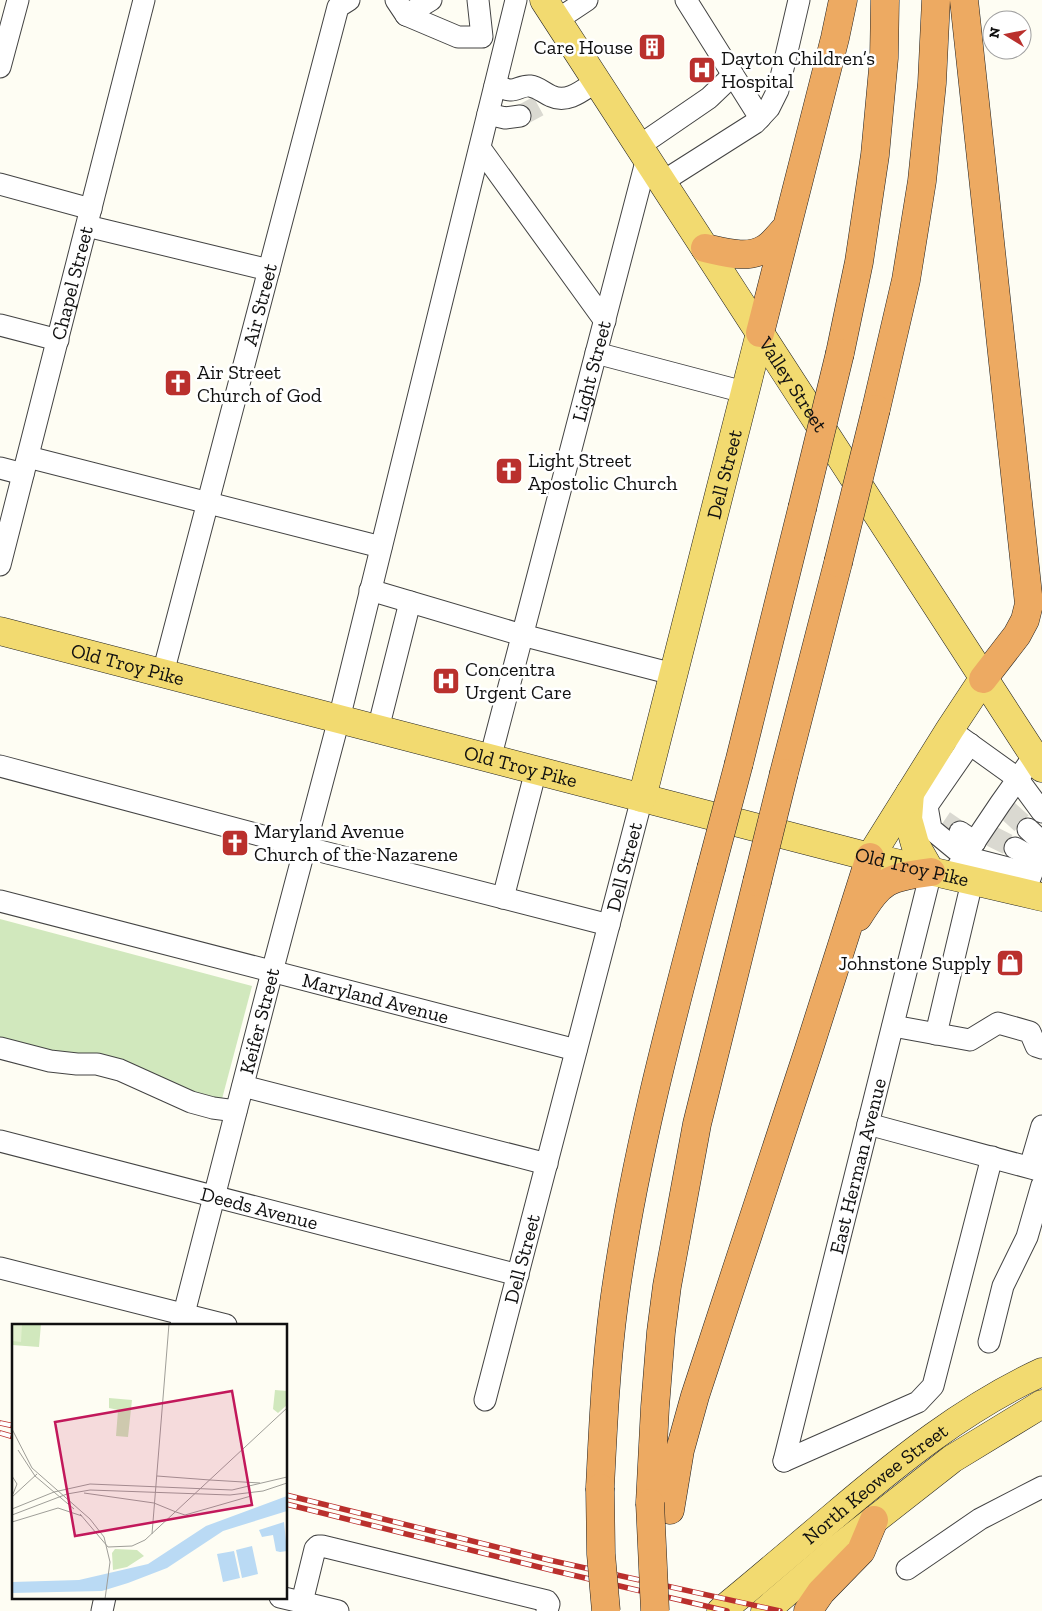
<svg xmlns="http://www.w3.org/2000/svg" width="1042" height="1611" font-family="'Zilla Slab',serif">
  <rect width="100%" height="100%" fill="#fefdf3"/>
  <path fill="#d1e8bd" d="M 0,919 L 252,986 L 222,1099 L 0,1042 Z"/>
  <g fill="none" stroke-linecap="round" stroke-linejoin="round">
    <path stroke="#dad9d1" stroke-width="21" stroke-dasharray="21 11" stroke-linecap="butt" d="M 520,116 L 542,104
      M 1006,809 L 1028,829
      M 944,821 L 960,832
      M 989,835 L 1015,848"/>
    <g stroke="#434343" stroke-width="23">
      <g id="minor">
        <path d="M 396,0 L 406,15 L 458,37 L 482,37 L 478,0"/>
        <path d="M 686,0 L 760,118"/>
        <path d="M 406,15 L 431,0"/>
        <path d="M 557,20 L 587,0"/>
        <path d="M 0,67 L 18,0"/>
        <path d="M 495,86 C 500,87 506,90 511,90 C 517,90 523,85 530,86 C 538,87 544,93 551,96 C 568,104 583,90 597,81"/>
        <path d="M 488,114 L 505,118 L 520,116"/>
        <path d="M 639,146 L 709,98 L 733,75"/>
        <path d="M 480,148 L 605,321"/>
        <path d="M 662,182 L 755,123 L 769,108 L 778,90 L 799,0"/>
        <path d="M 0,184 L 91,209"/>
        <path d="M 87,226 L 269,270"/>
        <path d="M 0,325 L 58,340"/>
        <path d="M 596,353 L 744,392"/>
        <path d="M 28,457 L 381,547"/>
        <path d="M 0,468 L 23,474"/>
        <path id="s1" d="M 0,565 L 144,0"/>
        <path d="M 370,590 L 522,635 L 673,674"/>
        <path id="s2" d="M 163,673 L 338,7 L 349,0"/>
        <path d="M 378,729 L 410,602"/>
        <path d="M 960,737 L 1017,778 L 1042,812"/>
        <path d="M 970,744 L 927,806 L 931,829 L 965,857 L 1031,874"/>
        <path id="s3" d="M 490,759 L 647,158"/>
        <path d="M 0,766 L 304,847 L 609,925"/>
        <path d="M 1028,829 L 1042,842"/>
        <path d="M 960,832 L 975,842"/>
        <path d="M 1015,848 L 1037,860"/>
        <path d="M 957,868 L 1000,804 L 1034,756"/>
        <path d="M 1027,886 L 1042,847"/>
        <path d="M 503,898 L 536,770"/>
        <path id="s4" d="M 0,901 L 576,1050"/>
        <path d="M 893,1026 L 970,1040 L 998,1023 L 1030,1032 L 1036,1046 L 1042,1048"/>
        <path d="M 936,1034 L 972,882"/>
        <path d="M 0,1048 L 50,1061 L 77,1064 L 97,1064 L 120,1070 L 191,1102 L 213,1108 L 236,1111"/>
        <path d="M 243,1086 L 547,1164"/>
        <path d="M 868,1124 L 1042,1171"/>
        <path id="s5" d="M 0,1141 L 518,1275"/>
        <path d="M 1030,1167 L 1042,1126"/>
        <path d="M 0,1268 L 226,1325"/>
        <path id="s6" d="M 181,1325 L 272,972 L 339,719 L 516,0"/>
        <path d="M 989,1342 L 1003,1286 L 1027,1237 L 1042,1185"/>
        <path id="s7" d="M 485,1400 L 642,798"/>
        <path id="s8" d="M 784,1461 L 931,872"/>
        <path d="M 784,1461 L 918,1402 L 933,1386 L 992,1157"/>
        <path d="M 907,1569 L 980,1519 L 1042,1487"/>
        <path d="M 280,1597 L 338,1611"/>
        <path d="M 302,1602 L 315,1549 L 318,1546 L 322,1546 L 547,1601 L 549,1604 L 547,1611"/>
        <path d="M 102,1611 L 105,1597"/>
      </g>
    </g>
    <g stroke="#212121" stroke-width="29">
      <g id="major">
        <path id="s9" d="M 544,0 L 1042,768"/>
        <path id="s10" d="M 0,631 L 870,857 L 1042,897"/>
        <path d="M 910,793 L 908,819 L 915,844 L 931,872"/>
        <path id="s11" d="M 642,798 L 760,333"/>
        <path d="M 870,857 L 950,729 L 983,679"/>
        <path id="s12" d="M 721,1611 C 759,1580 796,1548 834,1516 C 899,1461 964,1408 1042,1372"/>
        <path d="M 765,1611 L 836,1550 L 952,1459 L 1042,1404"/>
      </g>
    </g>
    <g stroke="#212121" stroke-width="29">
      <path id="highway" d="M 964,0 L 1029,604 L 1025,620 L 1017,635 L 983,679
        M 705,248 C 724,252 748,260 766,248 C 774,243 780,234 786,228
        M 760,333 L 835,38 L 843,0
        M 840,353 L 859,262 L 875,155 L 884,58 L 885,0
        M 876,409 L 906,280 L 922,181 L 932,83 L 936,0
        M 739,763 L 802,509
        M 784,773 L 838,563
        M 858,917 C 882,879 887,878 931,872
        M 600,1488 C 603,1426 606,1364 614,1303 C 634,1156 673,1013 711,869
        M 650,1503 L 655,1407 L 661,1332 L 667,1286 L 697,1124 L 757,882
        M 670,1510 L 680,1450 L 695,1396 L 808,1052 L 870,857
        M 808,1611 L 821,1592 L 861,1551 L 874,1520"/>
    </g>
    <use href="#minor" stroke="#fff" stroke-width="21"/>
    <use href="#major" stroke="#f2da70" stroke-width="28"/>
    <use href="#highway" stroke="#edaa62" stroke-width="28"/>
    <g stroke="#ba302d" stroke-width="5.5">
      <path id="rail" d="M 0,1423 L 14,1426
        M 0,1433 L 14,1437
        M 286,1495 L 549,1560 L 780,1611
        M 286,1504 L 555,1571 L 727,1611"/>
    </g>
    <use href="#rail" stroke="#fff" stroke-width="4" stroke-dasharray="11" stroke-linecap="butt"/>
    <g stroke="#212121" stroke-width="29" stroke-linecap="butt">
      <path id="highway-bridge" d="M 802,509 L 840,353
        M 838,563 L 876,409
        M 711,869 L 739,763
        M 757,882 L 784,773
        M 600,1488 L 601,1554 L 606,1611
        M 650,1503 L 655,1611"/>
    </g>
    <use href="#highway-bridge" stroke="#edaa62" stroke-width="28"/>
  </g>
  <defs>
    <g id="building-square" transform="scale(1.4375)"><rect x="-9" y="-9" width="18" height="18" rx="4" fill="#ba302d" stroke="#fff"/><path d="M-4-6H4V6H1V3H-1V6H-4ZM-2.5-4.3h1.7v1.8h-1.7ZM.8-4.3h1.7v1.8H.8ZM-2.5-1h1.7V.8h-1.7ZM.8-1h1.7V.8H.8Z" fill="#fff"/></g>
    <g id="hospital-square" transform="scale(1.4375)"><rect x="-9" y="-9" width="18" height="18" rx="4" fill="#ba302d" stroke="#fff"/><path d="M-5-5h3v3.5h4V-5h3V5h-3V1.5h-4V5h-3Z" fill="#fff"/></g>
    <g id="church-square" transform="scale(1.4375)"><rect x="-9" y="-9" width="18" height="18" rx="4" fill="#ba302d" stroke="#fff"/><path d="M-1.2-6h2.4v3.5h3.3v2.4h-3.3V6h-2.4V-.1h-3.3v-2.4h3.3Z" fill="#fff"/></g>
    <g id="shop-square" transform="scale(1.4375)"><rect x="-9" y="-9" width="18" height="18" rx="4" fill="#ba302d" stroke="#fff"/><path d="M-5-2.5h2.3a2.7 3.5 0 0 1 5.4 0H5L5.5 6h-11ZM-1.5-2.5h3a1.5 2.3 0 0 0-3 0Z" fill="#fff"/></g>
  </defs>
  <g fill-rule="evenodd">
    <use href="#building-square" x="652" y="47"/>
    <use href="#hospital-square" x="702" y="70"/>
    <use href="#church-square" x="178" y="383"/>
    <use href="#church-square" x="509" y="471"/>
    <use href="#hospital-square" x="446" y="681"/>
    <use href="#church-square" x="235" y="843"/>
    <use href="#shop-square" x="1010" y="963"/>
  </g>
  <g text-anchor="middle" stroke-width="5" stroke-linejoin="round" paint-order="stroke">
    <g font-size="20" fill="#101010" stroke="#fff" text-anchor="start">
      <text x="633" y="54" text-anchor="end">Care House</text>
      <text x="721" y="65">Dayton Children’s<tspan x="721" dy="23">Hospital</tspan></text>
      <text x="197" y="379">Air Street<tspan x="197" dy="23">Church of God</tspan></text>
      <text x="528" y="467">Light Street<tspan x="528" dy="23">Apostolic Church</tspan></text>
      <text x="465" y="676">Concentra<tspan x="465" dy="23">Urgent Care</tspan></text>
      <text x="254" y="838">Maryland Avenue<tspan x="254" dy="23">Church of the Nazarene</tspan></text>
      <text x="991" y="970" text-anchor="end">Johnstone Supply</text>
    </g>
    <g font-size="20" fill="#101010" stroke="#fff">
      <text dy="7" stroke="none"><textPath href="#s1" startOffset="291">Chapel Street</textPath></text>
      <text dy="7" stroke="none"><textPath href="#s2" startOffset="381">Air Street</textPath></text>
      <text dy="7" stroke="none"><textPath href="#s3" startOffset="401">Light Street</textPath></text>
      <text dy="7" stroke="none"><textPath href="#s9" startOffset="458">Valley Street</textPath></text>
      <text dy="7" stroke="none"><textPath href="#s11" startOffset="334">Dell Street</textPath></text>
      <text dy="7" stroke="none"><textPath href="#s10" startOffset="132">Old Troy Pike</textPath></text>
      <text dy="7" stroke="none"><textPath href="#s10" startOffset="538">Old Troy Pike</textPath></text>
      <text dy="7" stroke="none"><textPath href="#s7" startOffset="551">Dell Street</textPath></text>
      <text dy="7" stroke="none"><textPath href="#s10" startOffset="942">Old Troy Pike</textPath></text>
      <text dy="7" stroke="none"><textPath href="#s4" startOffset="388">Maryland Avenue</textPath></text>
      <text dy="7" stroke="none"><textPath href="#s6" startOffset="314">Keifer Street</textPath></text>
      <text dy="7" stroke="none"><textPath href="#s8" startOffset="304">East Herman Avenue</textPath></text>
      <text dy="7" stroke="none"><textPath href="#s5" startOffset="268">Deeds Avenue</textPath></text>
      <text dy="7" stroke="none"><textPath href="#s7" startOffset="146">Dell Street</textPath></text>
      <text dy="7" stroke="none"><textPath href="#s12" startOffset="200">North Keowee Street</textPath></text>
    </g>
  </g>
  <g transform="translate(12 1324)">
    <rect width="275" height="275" fill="#fefdf3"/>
    <path d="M 97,74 L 120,76 L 116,113 L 104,112 L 106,86 L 97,84 Z" fill="#d1e8bd"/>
    <path d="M 0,0 L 29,0 L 27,23 L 0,21 ZM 263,66 L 275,67 L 275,81 L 266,89 L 261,85 ZM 103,225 L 125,226 L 132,232 L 115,243 L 101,246 L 100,229 Z" fill="#d1e8bd"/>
    <path d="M 0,0 L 10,0 L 9,18 L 0,17 Z" fill="#e2f0cf"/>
    <path d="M 275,172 L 275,187 L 211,207 L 155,244 L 116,259 L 90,267 L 0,269 L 0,258 L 67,256 L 136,240 L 194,202 ZM 272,198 L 275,227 L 268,228 L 264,227 L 261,211 L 250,213 L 247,206 ZM 240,222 L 246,250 L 230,254 L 224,226 ZM 222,227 L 228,254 L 211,258 L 205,230 Z" fill="#badaf4"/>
    <path fill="none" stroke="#9f9e98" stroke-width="1" d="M 0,105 L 20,144 L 78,195 L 92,213 L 98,238 L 93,275M 6,126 L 23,152 L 62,185M 0,152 L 5,160 L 1,170M 145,152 L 198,156M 198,156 L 248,159M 72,169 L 142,179M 0,173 L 25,150M 142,179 L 164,188M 0,185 L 42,168 L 78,160 L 220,166 L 275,153M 164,188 L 173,191 L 239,172M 68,190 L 96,223M 0,191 L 55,170 L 78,166 L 218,171 L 251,167 L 275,159M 0,198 L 46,184 L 70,192M 140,210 L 157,0M 96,223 L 120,222 L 133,216 L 275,84"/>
    <path fill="#c2185b" fill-opacity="0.15" stroke="#c2185b" stroke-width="2.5" d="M 220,67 L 240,181 L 63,212 L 43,98 Z"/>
    <rect width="275" height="275" fill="none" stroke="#101010" stroke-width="2.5"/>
  </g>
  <g transform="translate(1007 35) rotate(280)"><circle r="24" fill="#ffffff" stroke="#9f9f9f"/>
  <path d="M0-4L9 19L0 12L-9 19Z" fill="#ba302d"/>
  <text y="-8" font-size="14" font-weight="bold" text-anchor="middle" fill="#101010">N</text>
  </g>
</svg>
